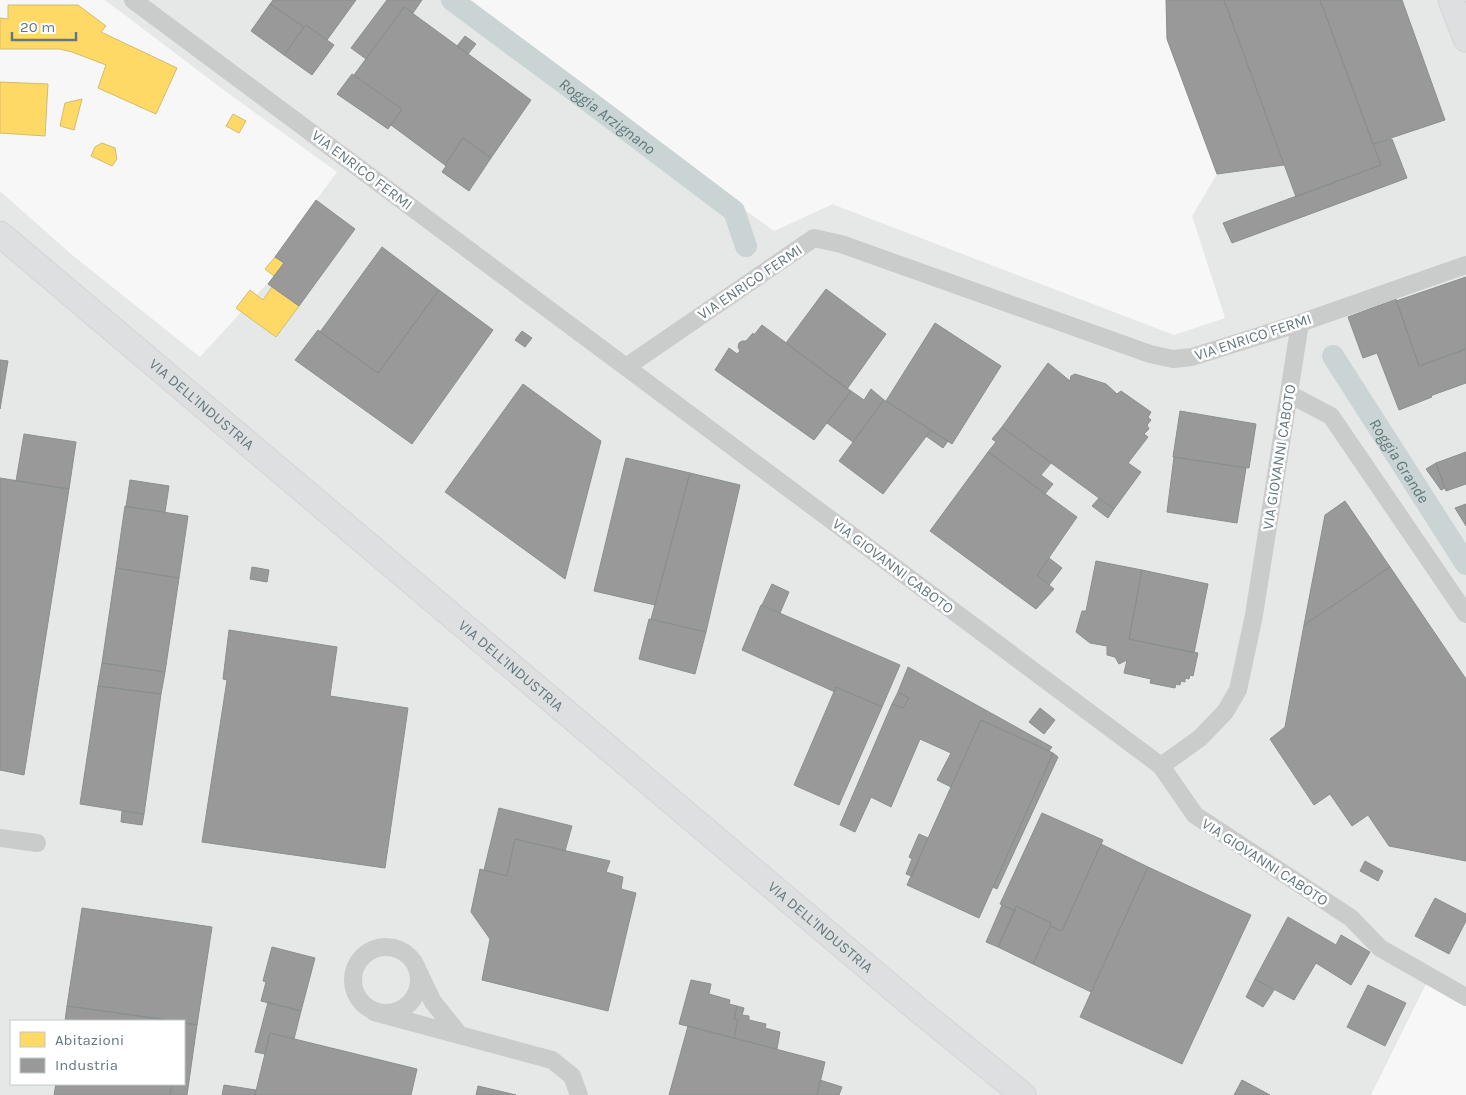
<svg xmlns="http://www.w3.org/2000/svg" width="1466" height="1095" font-family="Karla,sans-serif">
  <rect width="100%" height="100%" fill="#f7f7f7"/>
  <path fill="#e6e8e7" fill-rule="evenodd" d="M 105,0 L 453,0 L 774,231 L 844,199 L 832,204 L 1174,335 L 1225,318 L 1192,216 L 1217,174 L 1167,39 L 1166,0 L 1464,0 L 1466,5 L 1466,991 L 1431,974 L 1371,1095 L 0,1095 L 0,191 L 71,254 L 200,357 L 274,276 L 283,263 L 275,256 L 337,172 L 225,91 ZM 11,1021 L 184,1021 L 184,1084 L 11,1084 Z"/>
  <path fill="#ffd966" stroke="#d1bc6e" d="M 8,5 L 78,5 L 106,26 L 101,32 L 177,68 L 156,114 L 98,88 L 106,65 L 72,52 L 60,49 L 0,49 L 0,18 L 8,19 Z
    M 0,82 L 48,84 L 45,136 L 0,133 Z
    M 82,99 L 74,130 L 60,126 L 65,103 Z
    M 233,114 L 246,121 L 239,133 L 226,126 Z
    M 102,143 L 115,148 L 117,159 L 112,166 L 91,156 L 95,147 Z
    M 275,257 L 284,263 L 274,276 L 265,269 Z
    M 272,287 L 299,306 L 276,337 L 236,308 L 250,290 L 263,300 Z"/>
  <path fill="#999" stroke="#898f91" d="M 273,0 L 356,0 L 327,40 L 306,25 L 304,27 L 270,4 Z
    M 387,0 L 422,0 L 413,13 L 404,7 L 366,59 L 351,48 Z
    M 1166,0 L 1224,0 L 1284,165 L 1217,174 L 1167,39 Z
    M 1224,0 L 1320,0 L 1381,165 L 1296,197 Z
    M 1320,0 L 1402,0 L 1445,120 L 1373,144 Z
    M 270,4 L 304,27 L 284,55 L 251,31 Z
    M 404,7 L 531,100 L 491,158 L 463,138 L 445,165 L 391,125 L 402,109 L 354,75 Z
    M 306,25 L 334,45 L 312,75 L 284,55 Z
    M 465,36 L 476,44 L 468,54 L 457,46 Z
    M 352,74 L 402,109 L 388,129 L 337,94 Z
    M 463,138 L 491,158 L 469,191 L 442,172 L 446,166 L 445,165 Z
    M 1392,139 L 1407,178 L 1232,243 L 1223,223 L 1381,165 L 1373,144 Z
    M 316,200 L 355,229 L 299,306 L 268,284 L 284,263 L 275,257 Z
    M 382,247 L 439,290 L 378,373 L 320,332 Z
    M 1466,277 L 1466,349 L 1419,366 L 1396,301 Z
    M 826,289 L 886,334 L 847,389 L 786,343 Z
    M 439,290 L 493,330 L 412,444 L 295,360 L 318,330 L 378,373 Z
    M 1396,299 L 1419,366 L 1466,349 L 1466,383 L 1430,396 L 1432,397 L 1399,410 L 1377,353 L 1363,358 L 1348,317 Z
    M 935,323 L 1001,366 L 952,444 L 886,401 Z
    M 762,325 L 851,391 L 814,440 L 715,370 L 729,348 L 737,354 L 740,351 L 738,347 L 739,343 L 742,341 L 746,341 L 753,333 L 754,335 Z
    M 522,331 L 532,338 L 525,347 L 515,340 Z
    M 0,360 L 8,361 L 0,409 Z
    M 1048,363 L 1070,381 L 1071,376 L 1075,374 L 1106,384 L 1117,394 L 1121,391 L 1151,412 L 1148,417 L 1151,420 L 1147,425 L 1149,429 L 1144,434 L 1148,437 L 1128,463 L 1141,472 L 1114,509 L 1002,427 Z
    M 523,384 L 601,441 L 565,579 L 445,492 Z
    M 871,389 L 884,400 L 853,442 L 827,423 L 851,391 L 864,400 Z
    M 884,400 L 931,430 L 883,494 L 839,461 Z
    M 1180,411 L 1256,424 L 1249,468 L 1173,457 Z
    M 1002,427 L 1051,463 L 1041,475 L 1053,484 L 1045,494 L 988,452 L 996,442 L 992,439 Z
    M 931,430 L 948,441 L 943,448 L 926,436 Z
    M 24,434 L 76,442 L 69,489 L 16,481 Z
    M 988,452 L 1077,517 L 1037,575 L 1054,589 L 1036,609 L 930,531 Z
    M 1466,452 L 1466,484 L 1446,491 L 1436,463 Z
    M 1174,457 L 1246,468 L 1237,523 L 1167,512 Z
    M 626,458 L 690,473 L 655,605 L 594,591 Z
    M 1436,463 L 1445,488 L 1441,490 L 1426,469 Z
    M 690,473 L 740,485 L 706,632 L 651,619 Z
    M 0,478 L 69,489 L 24,775 L 0,770 Z
    M 130,480 L 169,486 L 165,512 L 126,507 Z
    M 1099,498 L 1114,509 L 1108,518 L 1092,506 Z
    M 1345,501 L 1390,567 L 1304,625 L 1325,515 Z
    M 1466,504 L 1466,526 L 1455,508 Z
    M 125,506 L 188,516 L 179,578 L 116,568 Z
    M 1049,558 L 1062,568 L 1049,585 L 1037,575 Z
    M 1096,561 L 1142,570 L 1129,639 L 1198,653 L 1193,676 L 1190,675 L 1189,679 L 1185,678 L 1185,682 L 1181,681 L 1180,685 L 1176,684 L 1175,688 L 1150,683 L 1151,679 L 1124,673 L 1127,660 L 1119,664 L 1115,657 L 1107,655 L 1107,646 L 1090,643 L 1076,632 L 1082,611 L 1086,611 Z
    M 252,567 L 269,570 L 267,582 L 250,579 Z
    M 1390,567 L 1466,679 L 1466,861 L 1389,846 L 1368,815 L 1352,826 L 1330,794 L 1314,805 L 1270,739 L 1285,727 L 1304,625 Z
    M 116,568 L 179,578 L 165,672 L 102,663 Z
    M 1142,570 L 1208,584 L 1194,653 L 1129,639 Z
    M 772,584 L 789,592 L 780,613 L 762,605 Z
    M 761,605 L 900,665 L 882,707 L 836,687 L 835,692 L 742,650 Z
    M 649,619 L 706,632 L 695,674 L 639,659 Z
    M 229,630 L 337,647 L 330,696 L 408,708 L 385,868 L 202,842 L 227,680 L 223,679 Z
    M 102,663 L 165,672 L 161,694 L 98,686 Z
    M 908,667 L 1052,747 L 1049,751 L 981,720 L 951,787 L 937,780 L 951,753 L 920,739 L 891,807 L 871,797 L 855,832 L 840,825 L 892,704 L 903,708 L 909,698 L 898,692 Z
    M 98,686 L 161,694 L 144,814 L 80,804 Z
    M 836,687 L 882,707 L 839,805 L 794,785 Z
    M 898,692 L 909,698 L 903,708 L 892,704 Z
    M 1040,708 L 1055,720 L 1044,734 L 1029,722 Z
    M 981,720 L 1053,753 L 979,918 L 907,885 Z
    M 1053,753 L 1058,757 L 997,889 L 993,887 Z
    M 499,808 L 572,826 L 565,851 L 515,839 L 507,876 L 484,870 Z
    M 122,811 L 144,814 L 142,825 L 121,822 Z
    M 1042,813 L 1103,840 L 1062,931 L 1050,926 L 1051,923 L 1016,906 L 1015,911 L 1000,904 Z
    M 919,834 L 928,838 L 912,876 L 906,874 L 912,859 L 909,857 Z
    M 515,839 L 610,861 L 606,872 L 623,877 L 621,889 L 636,893 L 608,1011 L 482,980 L 490,939 L 471,912 L 480,869 L 507,876 Z
    M 1101,844 L 1148,867 L 1091,992 L 1033,964 L 1050,926 L 1062,931 Z
    M 1365,861 L 1383,871 L 1378,881 L 1360,871 Z
    M 1148,867 L 1251,915 L 1182,1064 L 1080,1017 Z
    M 1435,898 L 1466,914 L 1466,921 L 1449,954 L 1415,936 Z
    M 1002,905 L 1015,911 L 998,947 L 986,942 Z
    M 1016,906 L 1051,923 L 1033,964 L 998,947 Z
    M 82,908 L 212,927 L 197,1025 L 184,1023 L 184,1021 L 175,1021 L 67,1006 Z
    M 1288,917 L 1336,945 L 1341,935 L 1370,952 L 1351,985 L 1316,963 L 1294,1000 L 1255,979 Z
    M 272,947 L 315,958 L 301,1011 L 261,1001 L 266,982 L 263,981 Z
    M 1255,979 L 1274,990 L 1263,1007 L 1246,997 Z
    M 691,980 L 711,984 L 709,994 L 730,1000 L 729,1004 L 737,1006 L 734,1019 L 738,1020 L 734,1038 L 679,1024 Z
    M 1368,985 L 1406,1003 L 1385,1046 L 1347,1027 Z
    M 268,1002 L 301,1011 L 294,1039 L 270,1033 L 265,1054 L 255,1052 Z
    M 67,1006 L 175,1021 L 65,1021 Z
    M 737,1006 L 744,1008 L 742,1015 L 749,1016 L 749,1020 L 766,1024 L 765,1028 L 780,1032 L 777,1049 L 734,1038 L 738,1020 L 734,1019 Z
    M 184,1023 L 197,1025 L 187,1095 L 170,1095 L 172,1084 L 184,1084 Z
    M 688,1026 L 825,1062 L 817,1095 L 669,1095 Z
    M 270,1033 L 417,1069 L 411,1095 L 255,1095 Z
    M 820,1080 L 842,1087 L 839,1095 L 817,1095 Z
    M 1242,1080 L 1270,1095 L 1234,1095 Z
    M 56,1084 L 172,1084 L 170,1095 L 54,1095 Z
    M 224,1085 L 256,1090 L 255,1095 L 222,1095 Z
    M 478,1086 L 516,1095 L 476,1095 Z"/>
  <g fill="none" stroke-linecap="round" stroke-linejoin="round">
    <g stroke="#cad4d5" stroke-width="22">
      <path id="s1" d="M 452,0 L 587,100 L 734,211 L 746,246"/>
      <path id="s2" d="M 1333,356 L 1466,564"/>
    </g>
    <g stroke="#d3d4d5" stroke-width="27">
      <g id="secondary">
        <path d="M 1451,0 L 1466,39"/>
        <path id="s3" d="M 0,234 L 916,1008 L 1023,1095"/>
      </g>
    </g>
    <path stroke="#cacccc" stroke-width="18" d="M 133,0 L 626,367 L 814,238 L 841,244 L 1150,354 L 1173,359 L 1192,357 L 1300,323 L 1466,265
      M 626,367 L 1161,766 L 1195,815 L 1351,918 L 1380,948 L 1466,997
      M 1289,394 L 1331,416 L 1466,614
      M 1161,766 L 1200,738 L 1225,712 L 1238,690 L 1254,615 L 1300,323
      M 0,838 L 37,843
      M353 980a33 33 0 1 1 66 0a33 33 0 1 1-66 0Z
      M 419,973 L 433,1002 L 458,1033
      M 374,1012 L 552,1060 L 572,1076 L 579,1095"/>
    <use href="#secondary" stroke="#dedfe0" stroke-width="25"/>
  </g>
  <g text-anchor="middle" stroke-width="5" stroke-linejoin="round" paint-order="stroke">
    <g font-size="15" fill="#65787f" stroke="#fff">
      <text transform="translate(362 170) rotate(37)" y="5">VIA ENRICO FERMI</text>
      <text transform="translate(750 282) rotate(-34)" y="5">VIA ENRICO FERMI</text>
      <text transform="translate(1253 337) rotate(-18)" y="5">VIA ENRICO FERMI</text>
      <text dy="5" stroke="none"><textPath href="#s3" startOffset="264">VIA DELL'INDUSTRIA</textPath></text>
      <text transform="translate(1279 457) rotate(-81)" y="5">VIA GIOVANNI CABOTO</text>
      <text transform="translate(893 566) rotate(37)" y="5">VIA GIOVANNI CABOTO</text>
      <text dy="5" stroke="none"><textPath href="#s3" startOffset="669">VIA DELL'INDUSTRIA</textPath></text>
      <text transform="translate(1265 862) rotate(33)" y="5">VIA GIOVANNI CABOTO</text>
      <text dy="5" stroke="none"><textPath href="#s3" startOffset="1074">VIA DELL'INDUSTRIA</textPath></text>
    </g>
    <g font-size="16" font-style="italic" fill="#5f7779" stroke="#fff">
      <text dy="6" stroke="none"><textPath href="#s1" startOffset="194">Roggia Arzignano</textPath></text>
      <text dy="6" stroke="none"><textPath href="#s2" startOffset="124">Roggia Grande</textPath></text>
    </g>
  </g>
  <rect x="10" y="1020" width="175" height="65" fill="#ffffff" stroke="#c1c9cc"/>
  <rect x="20" y="1032" width="25" height="15" fill="#ffd966" stroke="#c1c9cc"/>
  <text x="55" y="1045" font-size="15" fill="#65787f">Abitazioni</text>
  <rect x="20" y="1058" width="25" height="15" fill="#999999" stroke="#c1c9cc"/>
  <text x="55" y="1070" font-size="15" fill="#65787f">Industria</text>
  <path d="M12 32v8h64v-8" fill="none" stroke="#65787f" stroke-width="2.5"/>
  <text x="20" y="32" font-size="15" fill="#65787f" stroke="#ffffff" stroke-width="4" paint-order="stroke">20 m</text>
</svg>
